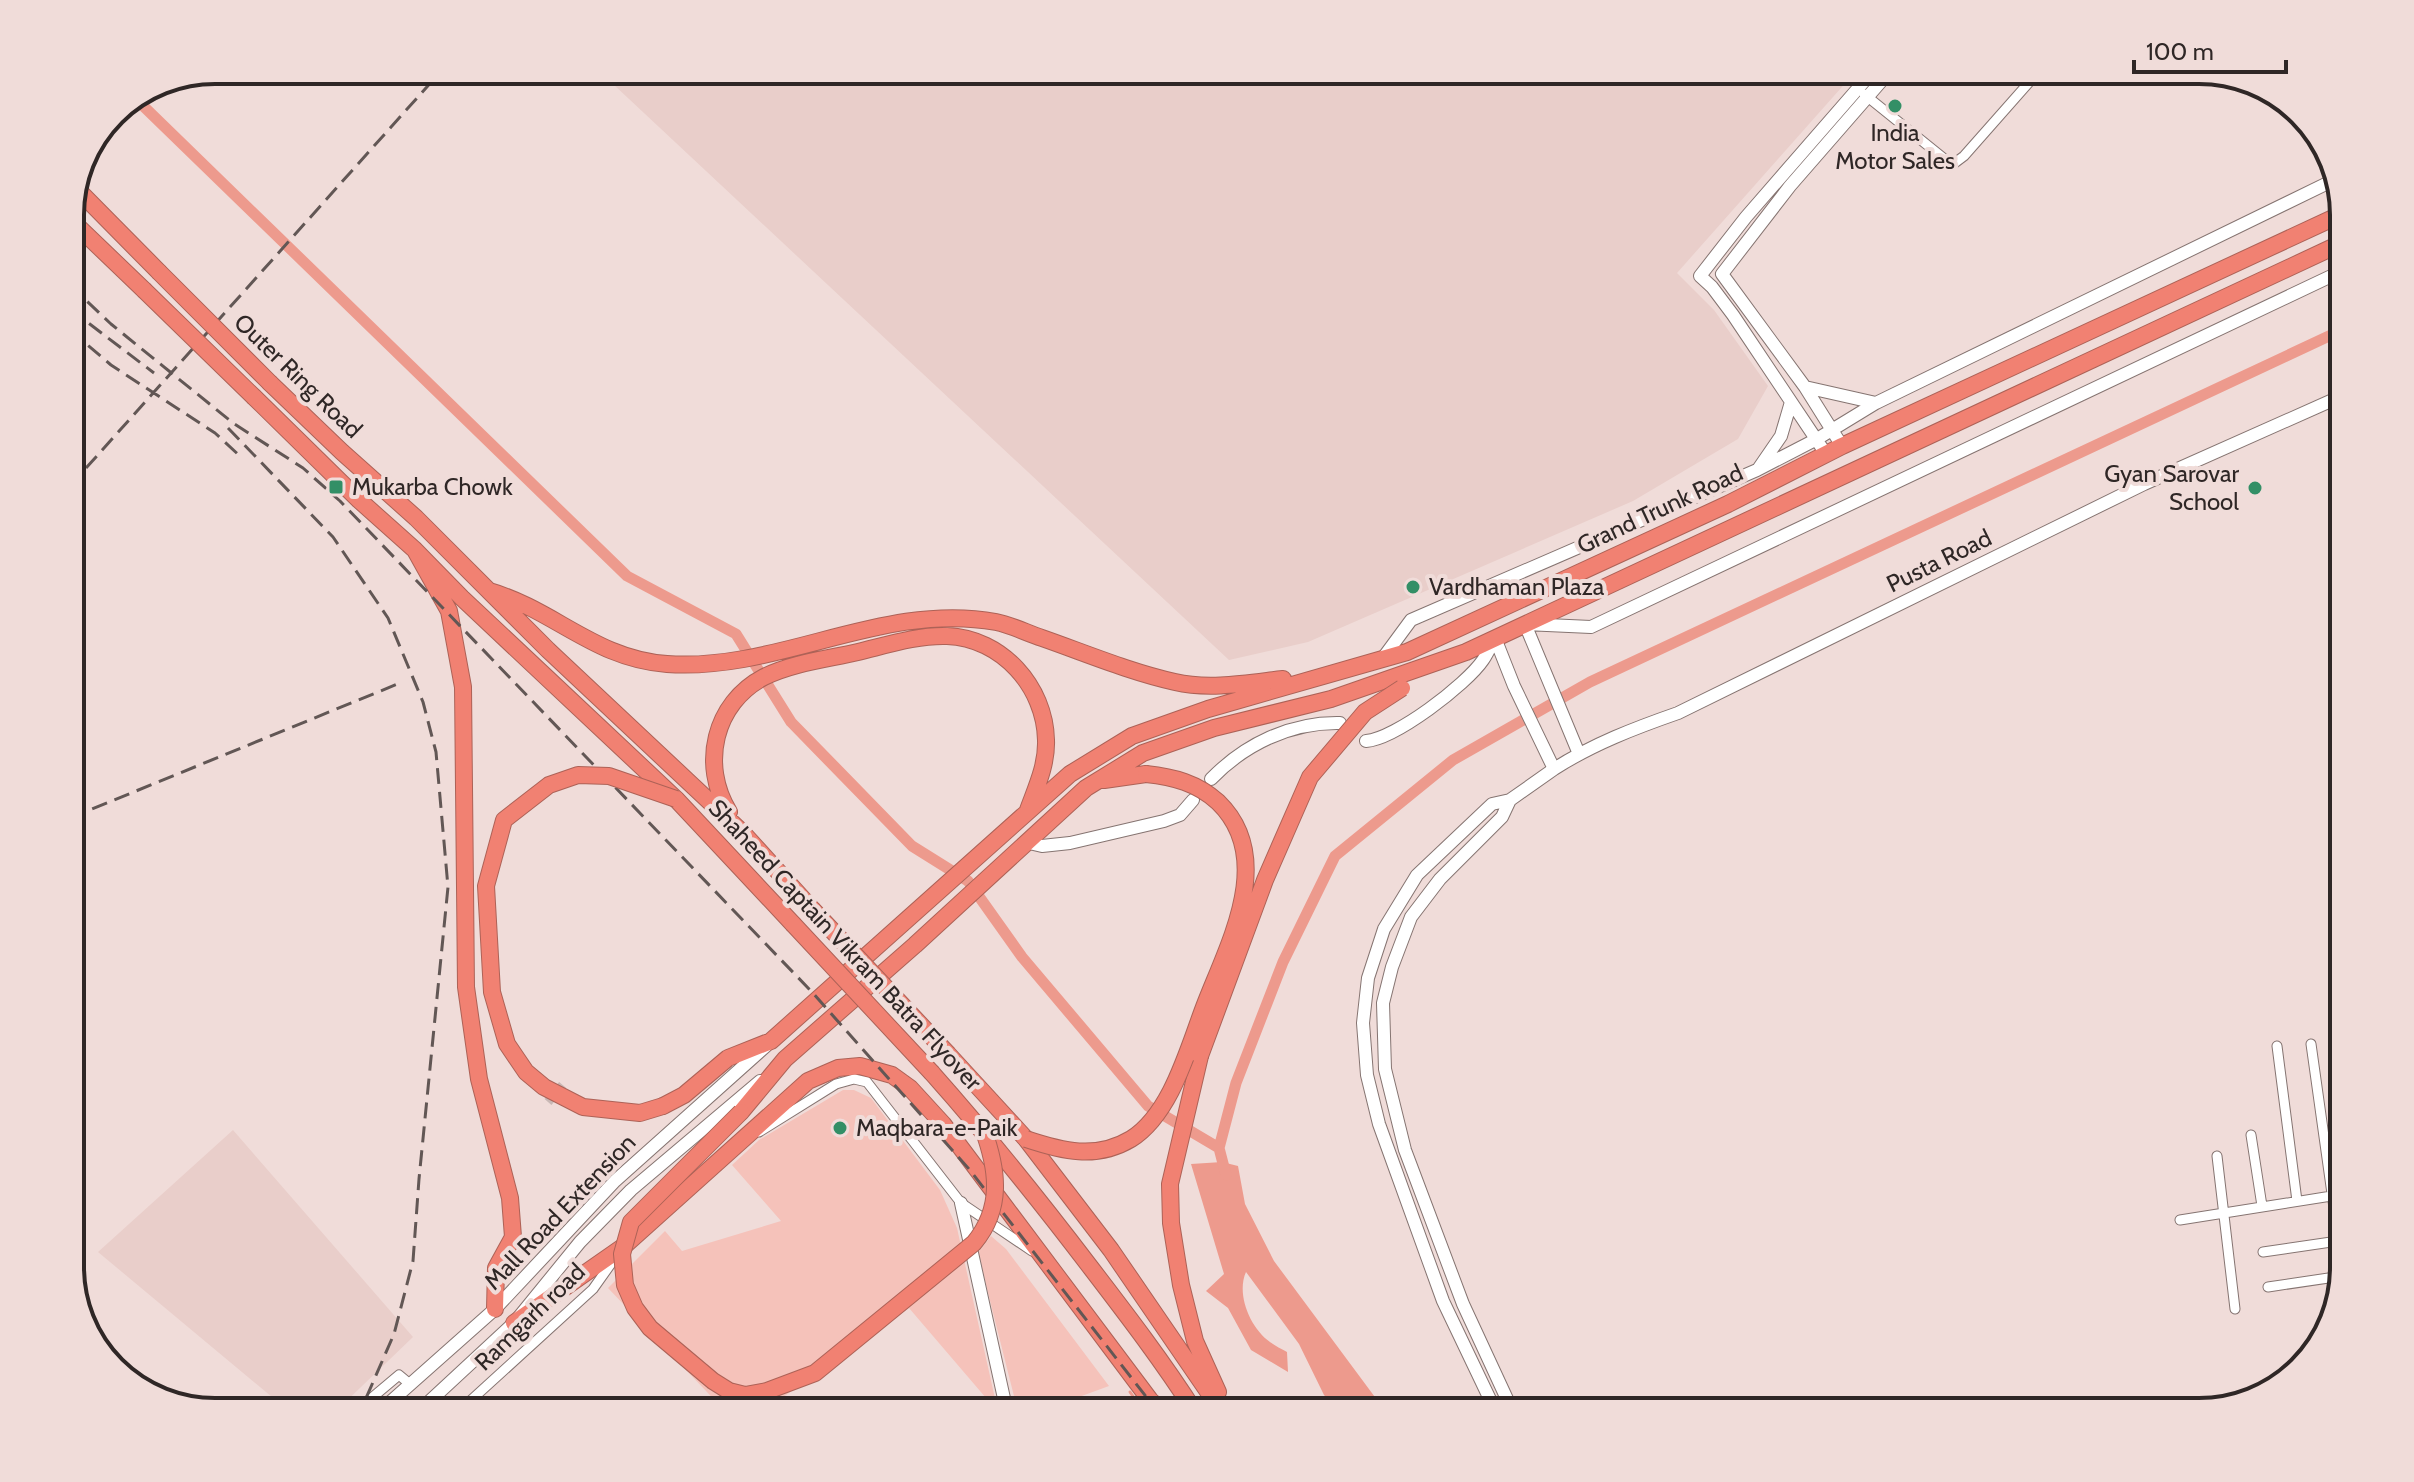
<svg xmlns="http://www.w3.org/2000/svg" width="2414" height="1482" font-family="Cabin,sans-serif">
  <rect width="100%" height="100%" fill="#f0dcd9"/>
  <path fill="#e9ceca" d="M 598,70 L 1857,70 L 1677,273 L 1714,310 L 1768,386 L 1738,439 L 1633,501 L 1308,642 L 1229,660 Z
    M 233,1130 L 413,1337 L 335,1412 L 290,1412 L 98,1252 Z"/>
  <path fill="#f5c2ba" d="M 843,1090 L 854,1090 L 871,1098 L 940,1190 L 957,1228 L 998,1412 L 909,1308 L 762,1412 L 726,1412 L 608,1288 L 665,1231 L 682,1251 L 781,1221 L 732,1165 L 759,1140 Z
    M 991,1236 L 1006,1249 L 1109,1386 L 1038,1412 L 1018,1412 L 978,1253 Z"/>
  <path fill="#ed9a8d" d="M 1222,1162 L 1238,1166 L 1245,1204 L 1274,1261 L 1386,1412 L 1340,1412 L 1324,1395 L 1299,1344 L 1246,1272 C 1236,1294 1250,1328 1270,1342 C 1275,1346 1282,1349 1287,1352 L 1288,1372 L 1251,1350 L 1228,1308 L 1206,1291 L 1224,1274 L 1191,1164 Z"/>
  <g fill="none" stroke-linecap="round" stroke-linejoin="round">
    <path stroke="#ed9a8d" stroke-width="3" d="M 1130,1392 L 1144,1412"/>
    <path stroke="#ed9a8d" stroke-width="11" d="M 135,98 L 627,576 L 736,634 L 791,722 L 912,846 L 968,881 L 1022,957 L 1148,1106 L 1219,1148 L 1226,1175
      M 1219,1148 L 1236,1083 L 1283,962 L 1335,856 L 1453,760 L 1590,682 L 2344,329"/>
    <path stroke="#c9b8b5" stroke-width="9" stroke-dasharray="9 4.5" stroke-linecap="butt" d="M 548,1102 L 565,1082"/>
    <g stroke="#857471" stroke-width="11">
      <path id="street" d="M 1864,94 L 1952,165 L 1964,156 L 2040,70
        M 2336,1022 L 2344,1067
        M 2311,1044 L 2343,1272
        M 2277,1046 L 2297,1201
        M 759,1132 L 836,1084 L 854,1079 L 867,1082 L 961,1203 L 1032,1251
        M 2251,1135 L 2262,1206
        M 2217,1156 L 2235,1309
        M 2180,1220 L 2344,1194
        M 2263,1252 L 2338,1241
        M 2268,1287 L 2342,1276
        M 355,1412 L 399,1375 L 411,1385
        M 458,1412 L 593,1289 L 615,1258"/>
    </g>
    <g stroke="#857471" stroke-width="14">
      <path id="secondary" d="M 1805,387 L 1876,403
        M 1842,446 L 1805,387 L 1722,274 L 1790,186 L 1891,70
        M 1826,454 L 1733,315 L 1712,287 L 1700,276 L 1746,217 L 1874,70
        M 1759,468 L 1781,436 L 1791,402
        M 1495,638 L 1514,686 L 1554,769 L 1510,800 L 1492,804 L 1417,875 L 1384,929 L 1368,978 L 1363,1023 L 1367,1075 L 1379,1124 L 1443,1301 L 1496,1412
        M 1383,658 L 1411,620 L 1757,470 L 1817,439 L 1876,403 L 2336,179
        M 1366,741 C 1395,739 1466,685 1483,660 C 1487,654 1491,646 1495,638
        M 1579,754 L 1525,624 L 1591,627 L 2344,270
        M 1554,769 C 1593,744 1635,728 1678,713 L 2144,484 L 2344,395
        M 1211,779 C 1245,744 1291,722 1340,723
        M 1510,800 L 1502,817 L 1440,879 L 1411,917 L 1392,967 L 1383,1003 L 1385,1069 L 1405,1150 L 1463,1304 L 1513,1412
        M 1025,842 L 1042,846 L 1070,843 L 1164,821 L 1180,815 L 1193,800
        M 961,1203 L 1007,1412
        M 379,1412 L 495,1309 L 615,1181 L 766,1046
        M 418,1412 L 514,1323 L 580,1242 L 631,1190 L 760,1081"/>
    </g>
    <g stroke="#ad6257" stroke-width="18">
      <path id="highway" d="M 78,190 L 159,272
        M 70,219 L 144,290
        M 270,383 L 342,452 L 416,518 L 548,650 L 743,833 L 812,909
        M 254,397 L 359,500 L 415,550 L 462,598 L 676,799 L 793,924
        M 415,550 L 449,611 L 463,687 L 466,987 L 479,1079 L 510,1198 L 513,1237 L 496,1268 L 495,1309
        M 489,591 C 555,610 595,659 667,664 C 779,672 883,601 996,622 C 1011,625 1027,633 1042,638 C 1085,653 1130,672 1175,682 C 1209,690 1248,683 1283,679
        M 1104,780 L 1146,774
        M 729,812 C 700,765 714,703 764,677 C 792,663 828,659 858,652 C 887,645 918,635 947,636 C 1002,638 1045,687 1046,740 C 1047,765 1036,788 1028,810
        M 948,1054 L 1026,1139 L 1111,1250 L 1222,1412
        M 1200,1056 L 1170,1184 L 1171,1223 L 1181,1285 L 1195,1341 L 1218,1392
        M 932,1073 C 988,1136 1040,1201 1091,1268 C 1127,1315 1163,1362 1195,1412
        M 663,1106 L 684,1095 L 728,1058 L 771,1041 L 1070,774 L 1132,736 L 1208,709 L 1407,652 L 1728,504 L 1842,446 L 2344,213
        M 741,1112 L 785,1059 L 915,945 L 1086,788 L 1143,753 L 1214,728 L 1331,699 L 1466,652 L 2344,242
        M 514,1323 L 624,1246 L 808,1081 L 838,1068 L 860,1066 L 892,1075 L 910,1088 L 943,1124 L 1150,1400 L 1163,1412"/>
    </g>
    <use href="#street" stroke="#fff" stroke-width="9"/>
    <use href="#secondary" stroke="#fff" stroke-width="12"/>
    <use href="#highway" stroke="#f18172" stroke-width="16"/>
    <path stroke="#625755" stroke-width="3" stroke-dasharray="16 8" stroke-linecap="butt" d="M 70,285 L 111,324 L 233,423 L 303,468 L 340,501 L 811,991 L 969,1169 L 1158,1412
      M 70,309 L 154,373
      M 70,330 L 111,365 L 215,433 L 241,457
      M 228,428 L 333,537 L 388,618 L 423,702 L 436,752 L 448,887 L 419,1179 L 413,1261 L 394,1334 L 360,1412
      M 70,486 L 442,70
      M 70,818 L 400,683"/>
    <g stroke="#ad6257" stroke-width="18" stroke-linecap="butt">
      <path id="highway-bridge" d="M 159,272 L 270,383
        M 144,290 L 254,397
        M 812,909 L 948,1054
        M 793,924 L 932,1073
        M 1200,1056 L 1265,880 L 1310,777 L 1365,712 L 1402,688
        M 663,1106 L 640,1113 L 583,1107 L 544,1087 L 526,1072 L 507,1044 L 492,992 L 486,886 L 504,820 L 549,785 L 578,775 L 609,776 L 676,799
        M 741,1112 L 631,1222 L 622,1254 L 625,1285 L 635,1308 L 650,1328 L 713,1381 L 729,1391 L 745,1395 L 767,1391 L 815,1373 L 974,1243 C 1003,1208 998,1170 983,1129
        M 1026,1139 C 1062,1151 1096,1160 1131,1139 C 1171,1114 1188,1049 1204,1007 C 1227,946 1277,859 1218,802 C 1197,783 1174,777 1146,774"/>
    </g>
    <use href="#highway-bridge" stroke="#f18172" stroke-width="16"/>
  </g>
  <g fill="#338f66" stroke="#f0dcd9" stroke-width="3">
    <circle cx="1895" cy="106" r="8"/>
    <rect x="328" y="479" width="16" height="16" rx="4"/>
    <circle cx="2255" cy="488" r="8"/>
    <circle cx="1413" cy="587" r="8"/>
    <circle cx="840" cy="1128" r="8"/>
  </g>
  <g text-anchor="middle" stroke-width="8" stroke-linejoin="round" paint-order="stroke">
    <g font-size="24" fill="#2f2726" stroke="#f0dcd9" text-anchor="start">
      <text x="1895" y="141" text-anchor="middle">India<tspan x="1895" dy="28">Motor Sales</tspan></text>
      <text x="2239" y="482" text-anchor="end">Gyan Sarovar<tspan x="2239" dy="28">School</tspan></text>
      <text x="352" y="495">Mukarba Chowk</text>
      <text x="1429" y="595">Vardhaman Plaza</text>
      <text x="856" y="1136">Maqbara-e-Paik</text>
    </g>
    <g font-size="24" fill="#2f2726" stroke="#f0dcd9">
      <text transform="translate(298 376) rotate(44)" y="8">Outer Ring Road</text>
      <text transform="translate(1660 509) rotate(-25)" y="8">Grand Trunk Road</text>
      <text transform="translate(1939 561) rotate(-26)" y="8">Pusta Road</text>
      <text transform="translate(845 945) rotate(47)" y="8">Shaheed Captain Vikram Batra Flyover</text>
      <text transform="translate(560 1212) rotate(-46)" y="8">Mall Road Extension</text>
      <text transform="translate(530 1317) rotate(-44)" y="8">Ramgarh road</text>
    </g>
  </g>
  <path d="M0 0H2414V1482H0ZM215 84H2199A131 131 0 0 1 2330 215V1267A131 131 0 0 1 2199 1398H215A131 131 0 0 1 84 1267V215A131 131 0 0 1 215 84Z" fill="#f0dcd9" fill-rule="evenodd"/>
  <path fill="none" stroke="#2f2726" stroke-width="4" d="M215 84H2199A131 131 0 0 1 2330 215V1267A131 131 0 0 1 2199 1398H215A131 131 0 0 1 84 1267V215A131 131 0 0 1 215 84Z"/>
  <path d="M2134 60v12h152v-12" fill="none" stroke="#2f2726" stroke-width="4"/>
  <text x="2146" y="60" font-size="24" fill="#2f2726" stroke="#f0dcd9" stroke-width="6" paint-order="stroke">100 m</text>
</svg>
